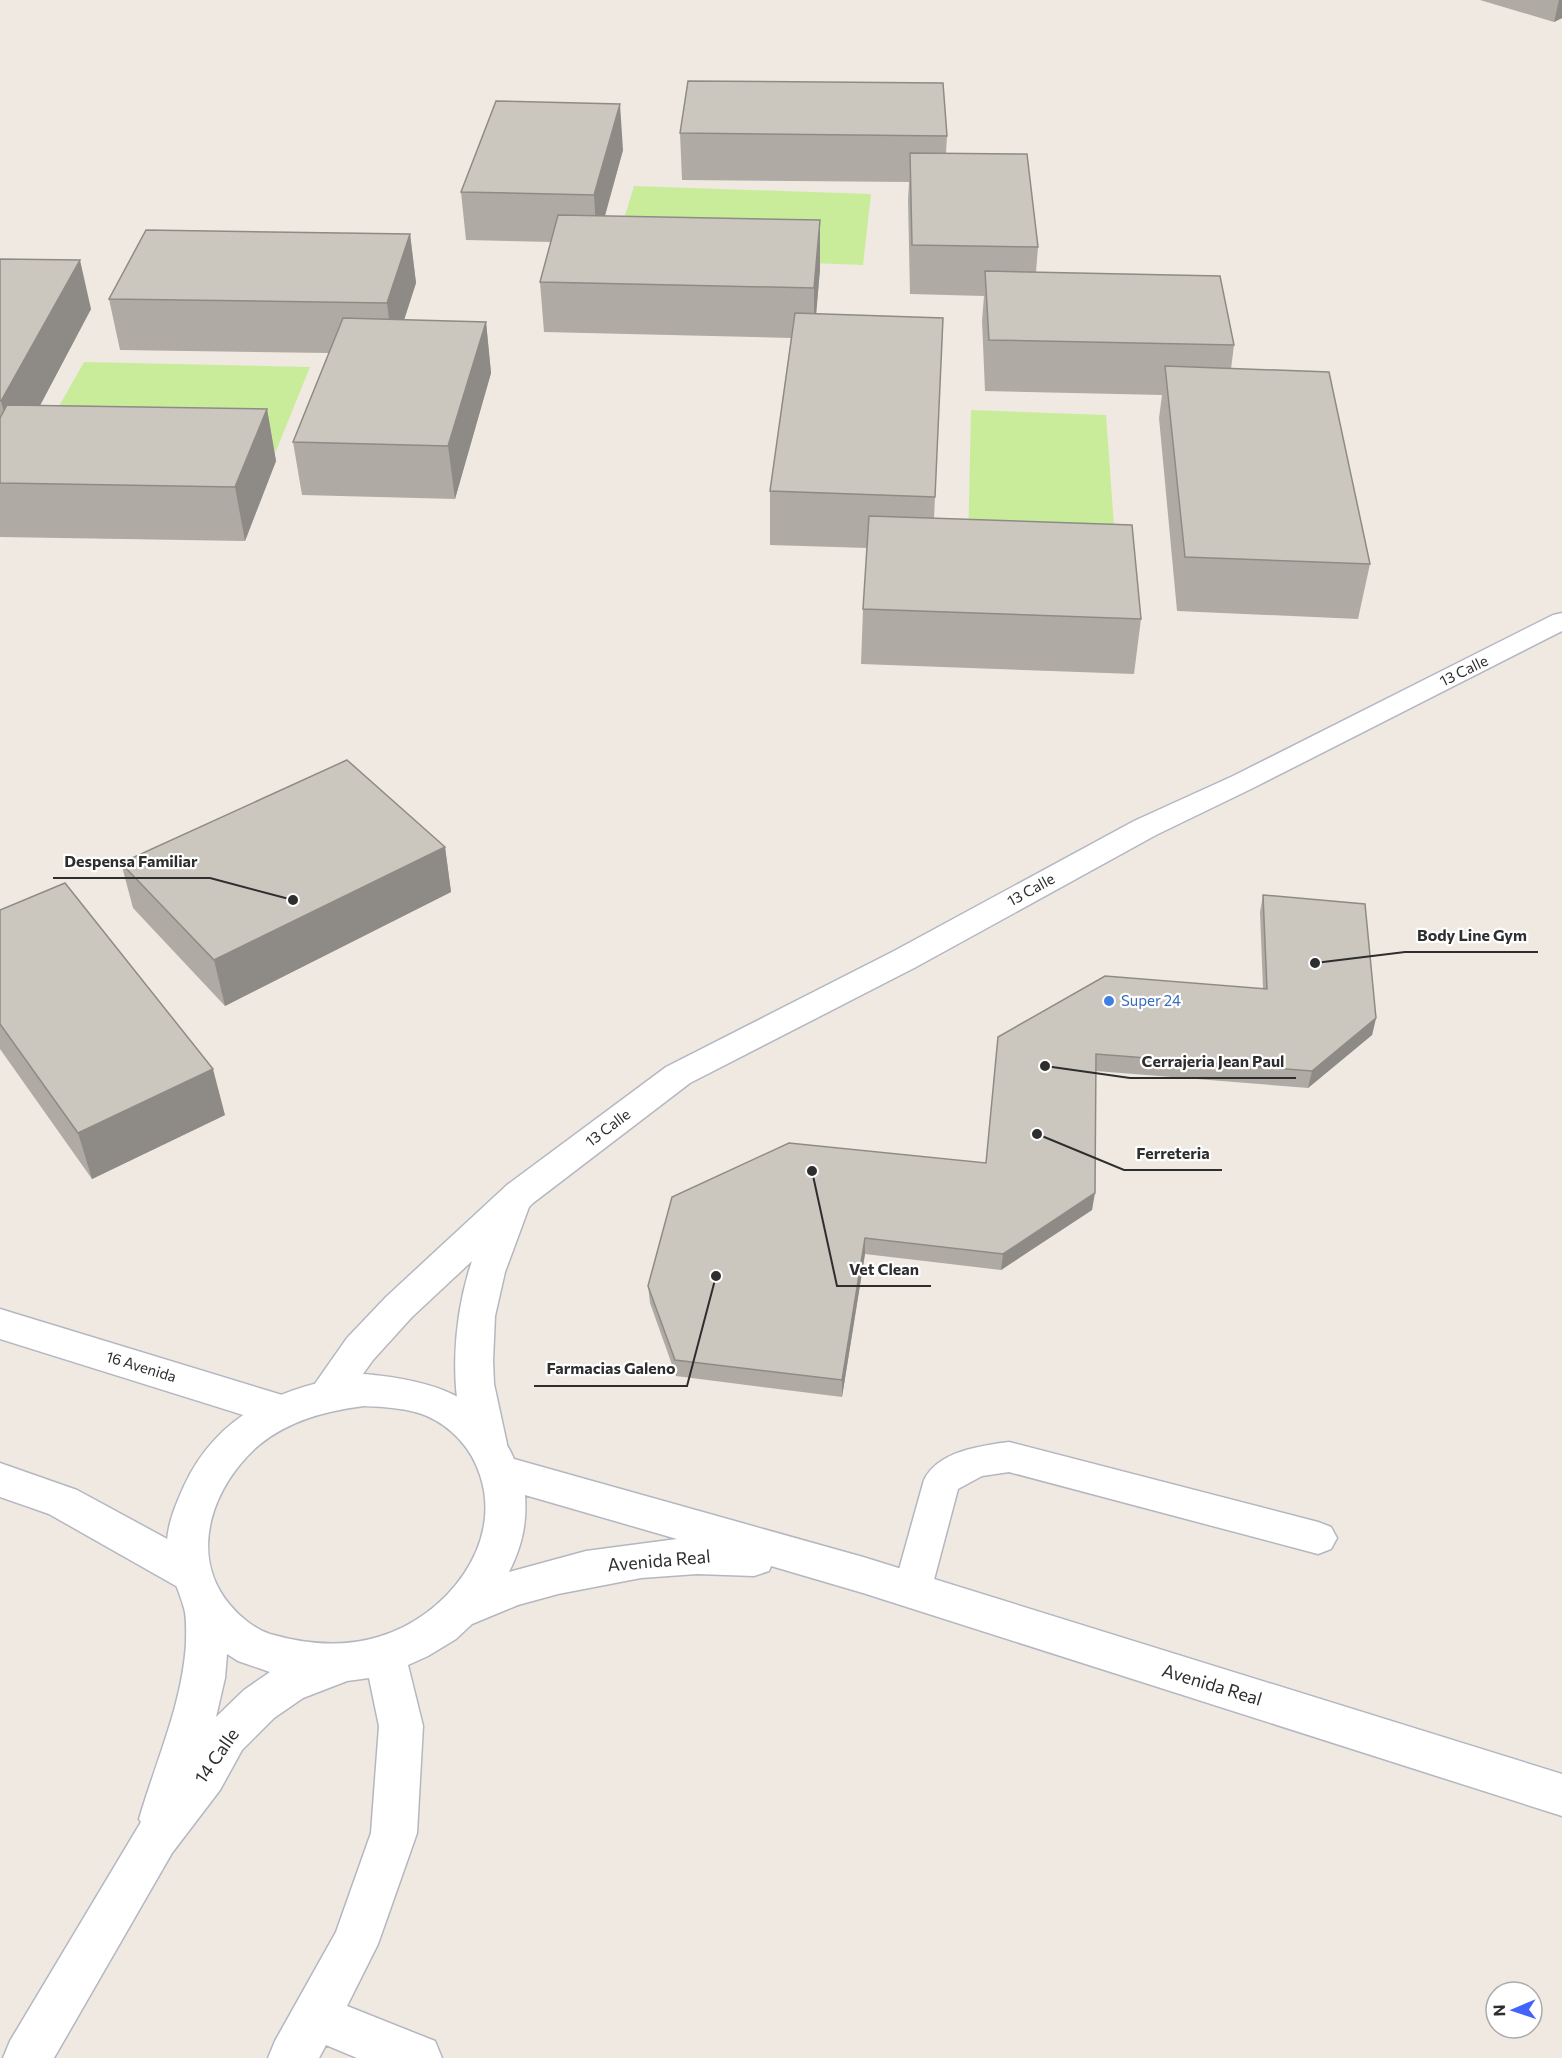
<svg xmlns="http://www.w3.org/2000/svg" width="1562" height="2058" font-family="Commissioner,sans-serif">
  <rect width="100%" height="100%" fill="#efe9e1"/>
  <path fill="#c9ec9a" d="M 634,186 L 871,194 L 863,265 L 613,255 Z
    M 84,362 L 310,367 L 276,451 L 37,445 Z
    M 971,410 L 1106,415 L 1116,554 L 968,549 Z"/>
  <g fill="none" stroke-linecap="round" stroke-linejoin="round">
    <g stroke="#b4b7c1" stroke-width="3">
      <path id="service" d="M 1009,1442 L 1318,1522 L 1331,1527 L 1337,1538 L 1331,1549 L 1318,1554 L 1009,1472 L 982,1476 L 958,1489 L 931,1591 L 925,1603 L 912,1608 L 899,1603 L 893,1591 L 924,1480 C 938,1451 980,1446 1009,1442 Z"/>
    </g>
    <g stroke="#b4b7c1" stroke-width="3">
      <path id="minor" d="M 364,1374 C 429,1380 486,1394 514,1459 L 863,1557 L 1562,1774 L 1562,1816 L 863,1593 L 771,1566 L 769,1571 L 754,1576 L 697,1574 L 641,1578 L 558,1594 L 518,1605 L 472,1624 L 456,1639 L 428,1656 L 408,1665 L 423,1726 L 417,1833 L 378,1944 L 347,2006 L 435,2041 L 442,2058 L 357,2058 L 326,2045 L 319,2058 L 268,2058 L 275,2041 L 336,1932 L 371,1833 L 379,1726 L 369,1678 L 347,1681 L 303,1698 L 274,1718 L 242,1750 L 220,1790 L 172,1853 L 54,2058 L 3,2058 L 10,2041 L 141,1822 L 139,1819 C 156,1761 182,1705 186,1644 C 186,1633 187,1618 184,1608 C 177,1583 167,1570 167,1542 C 168,1522 176,1504 184,1486 C 219,1411 286,1385 364,1374 ZM 364,1406 C 384,1407 408,1408 427,1416 C 452,1427 472,1449 480,1475 C 504,1545 445,1618 378,1637 C 342,1648 305,1644 270,1634 C 255,1629 240,1617 230,1605 C 187,1554 213,1485 259,1445 C 290,1420 326,1411 364,1406 ZM 525,1495 L 677,1539 L 586,1551 L 509,1572 C 522,1546 527,1524 525,1495 ZM 227,1654 L 238,1661 L 270,1672 L 244,1690 L 216,1717 L 225,1678 Z"/>
    </g>
    <g stroke="#b4b7c1" stroke-width="3">
      <path id="tertiary" d="M 1562,613 L 1562,631 L 1253,788 L 1156,835 L 916,967 L 690,1083 L 533,1203 L 529,1207 L 505,1272 L 495,1316 L 493,1361 L 494,1384 L 507,1444 L 501,1456 L 487,1460 L 473,1456 C 446,1401 453,1317 472,1261 L 412,1317 L 373,1360 L 340,1406 L 326,1411 L 312,1406 L 307,1395 L 347,1338 L 386,1297 L 507,1185 L 666,1067 L 894,951 L 1134,821 L 1233,776 L 1553,615 Z"/>
    </g>
    <g stroke="#b4b7c1" stroke-width="3">
      <path id="secondary" d="M 0,1309 L 282,1395 L 296,1400 L 301,1411 L 296,1422 L 282,1427 L 0,1339 Z
        M 0,1463 L 77,1490 L 206,1560 L 212,1573 L 206,1586 L 191,1591 L 176,1586 L 49,1514 L 0,1497 Z"/>
    </g>
    <use href="#service" fill="#fff" fill-rule="evenodd"/>
    <use href="#minor" fill="#fff" fill-rule="evenodd"/>
    <use href="#tertiary" fill="#fff" fill-rule="evenodd"/>
    <use href="#secondary" fill="#fff" fill-rule="evenodd"/>
  </g>
  <path fill="#afaba4" d="M 1480,0 L 1562,0 L 1562,18 L 1554,22 Z
    M 680,133 L 947,136 L 946,153 L 1038,247 L 1036,272 L 1234,345 L 1231,369 L 1370,564 L 1358,619 L 1177,611 L 1159,418 L 1162,395 L 985,391 L 982,321 L 984,296 L 910,294 L 908,200 L 909,182 L 682,180 Z
    M 623,150 L 605,216 L 820,220 L 820,269 L 816,314 L 943,318 L 934,519 L 1141,619 L 1134,674 L 861,664 L 863,609 L 867,548 L 770,545 L 770,491 L 791,338 L 544,332 L 540,282 L 551,242 L 466,240 L 461,192 Z
    M 410,234 L 416,283 L 404,320 L 486,322 L 491,373 L 455,499 L 302,495 L 293,442 L 329,353 L 120,350 L 109,299 Z
    M 0,259 L 91,309 L 40,405 L 267,409 L 276,461 L 245,541 L 0,537 Z
    M 445,847 L 451,892 L 225,1006 L 133,908 L 121,863 Z
    M 1263,895 L 1376,1018 L 1372,1035 L 1308,1088 L 1096,1071 L 1092,1210 L 1001,1270 L 865,1254 L 842,1397 L 676,1376 L 650,1303 L 648,1286 L 986,1163 L 998,1037 L 1263,989 L 1260,912 Z
    M 0,910 L 225,1115 L 92,1179 L 0,1049 Z"/>
  <path fill="#8e8b86" d="M 1559,0 L 1562,0 L 1562,18 L 1554,22 Z
    M 620,104 L 623,150 L 597,244 L 594,195 Z
    M 820,220 L 820,269 L 814,339 L 814,288 Z
    M 410,234 L 416,283 L 393,354 L 387,303 Z
    M 80,260 L 91,309 L 15,453 L 1,401 Z
    M 486,322 L 491,373 L 455,499 L 448,446 Z
    M 267,409 L 276,461 L 245,541 L 235,487 Z
    M 445,847 L 451,892 L 225,1006 L 214,960 Z
    M 1376,1018 L 1372,1035 L 1308,1088 L 1312,1071 Z
    M 213,1069 L 225,1115 L 92,1179 L 78,1133 Z
    M 1095,1193 L 1092,1210 L 1001,1270 L 1003,1254 Z
    M 865,1238 L 865,1254 L 842,1397 L 842,1380 Z"/>
  <path fill="#cbc7bf" stroke="#8e8b86" stroke-width="1.5" d="M 688,81 L 943,83 L 947,136 L 680,133 Z
    M 496,101 L 620,104 L 594,195 L 461,192 Z
    M 910,153 L 1027,154 L 1038,247 L 912,245 Z
    M 558,215 L 820,220 L 814,288 L 540,282 Z
    M 146,230 L 410,234 L 387,303 L 109,299 Z
    M 0,259 L 80,260 L 1,401 L 0,401 Z
    M 985,271 L 1220,276 L 1234,345 L 989,340 Z
    M 795,313 L 943,318 L 935,497 L 770,491 Z
    M 343,318 L 486,322 L 448,446 L 293,442 Z
    M 1165,366 L 1329,372 L 1370,564 L 1185,557 Z
    M 7,405 L 267,409 L 235,487 L 0,483 L 0,418 Z
    M 869,516 L 1132,525 L 1141,619 L 863,609 Z
    M 347,760 L 445,847 L 214,960 L 121,863 Z
    M 65,883 L 213,1069 L 78,1133 L 0,1024 L 0,910 Z
    M 1263,895 L 1365,904 L 1376,1018 L 1312,1071 L 1096,1054 L 1095,1193 L 1003,1254 L 865,1238 L 842,1380 L 675,1360 L 648,1286 L 672,1197 L 789,1143 L 986,1163 L 998,1037 L 1105,976 L 1267,989 Z"/>
  <circle fill="#3f7fe0" stroke="#fff" stroke-width="2" cx="1109" cy="1001" r="6"/>
  <g text-anchor="middle" stroke-width="4.5" stroke-linejoin="round" paint-order="stroke">
    <g font-size="15" fill="#2e2e2e" stroke="#fff">
      <text transform="translate(1464 671) rotate(-26)" y="5">13 Calle</text>
      <text transform="translate(1031 890) rotate(-29)" y="5">13 Calle</text>
      <text transform="translate(608 1128) rotate(-37)" y="5">13 Calle</text>
      <text transform="translate(141 1367) rotate(17)" y="5">16 Avenida</text>
    </g>
    <g font-size="15" fill="#366cbe" stroke="#fff" text-anchor="start">
      <text x="1121" y="1006">Super 24</text>
    </g>
    <g font-size="18" fill="#2e2e2e" stroke="#fff">
      <text transform="translate(659 1561) rotate(-5)" y="6">Avenida Real</text>
      <text transform="translate(1212 1685) rotate(17)" y="6">Avenida Real</text>
      <text transform="translate(217 1756) rotate(-55)" y="6">14 Calle</text>
    </g>
  </g>
  <path fill="none" stroke="#2e2e2e" stroke-width="2" d="M293 900L210 878H53M1315 963L1405 952H1538M1045 1066L1130 1078H1296M1037 1134L1124 1170H1222M812 1171L837 1286H931M716 1276L687 1386H534"/>
  <g fill="#2e2e2e" stroke="#fff" stroke-width="2">
    <circle cx="293" cy="900" r="6"/>
    <circle cx="1315" cy="963" r="6"/>
    <circle cx="1045" cy="1066" r="6"/>
    <circle cx="1037" cy="1134" r="6"/>
    <circle cx="812" cy="1171" r="6"/>
    <circle cx="716" cy="1276" r="6"/>
  </g>
  <g font-size="16" text-anchor="middle" font-weight="bold" fill="#2e2e2e" stroke="#fff" stroke-width="4.5" stroke-linejoin="round" paint-order="stroke">
    <text x="131" y="867">Despensa Familiar</text>
    <text x="1472" y="941">Body Line Gym</text>
    <text x="1213" y="1067">Cerrajeria Jean Paul</text>
    <text x="1173" y="1159">Ferreteria</text>
    <text x="884" y="1275">Vet Clean</text>
    <text x="611" y="1374">Farmacias Galeno</text>
  </g>
  <g transform="translate(1514 2010) rotate(268)"><circle r="28" fill="#ffffff" stroke="#ababab" stroke-width="1.5"/>
  <path d="M0-4.5L10 22L0 15L-10 22Z" fill="#4264fb"/>
  <text y="-9" font-size="16" font-weight="bold" text-anchor="middle" fill="#2e2e2e">N</text>
  </g>
</svg>
